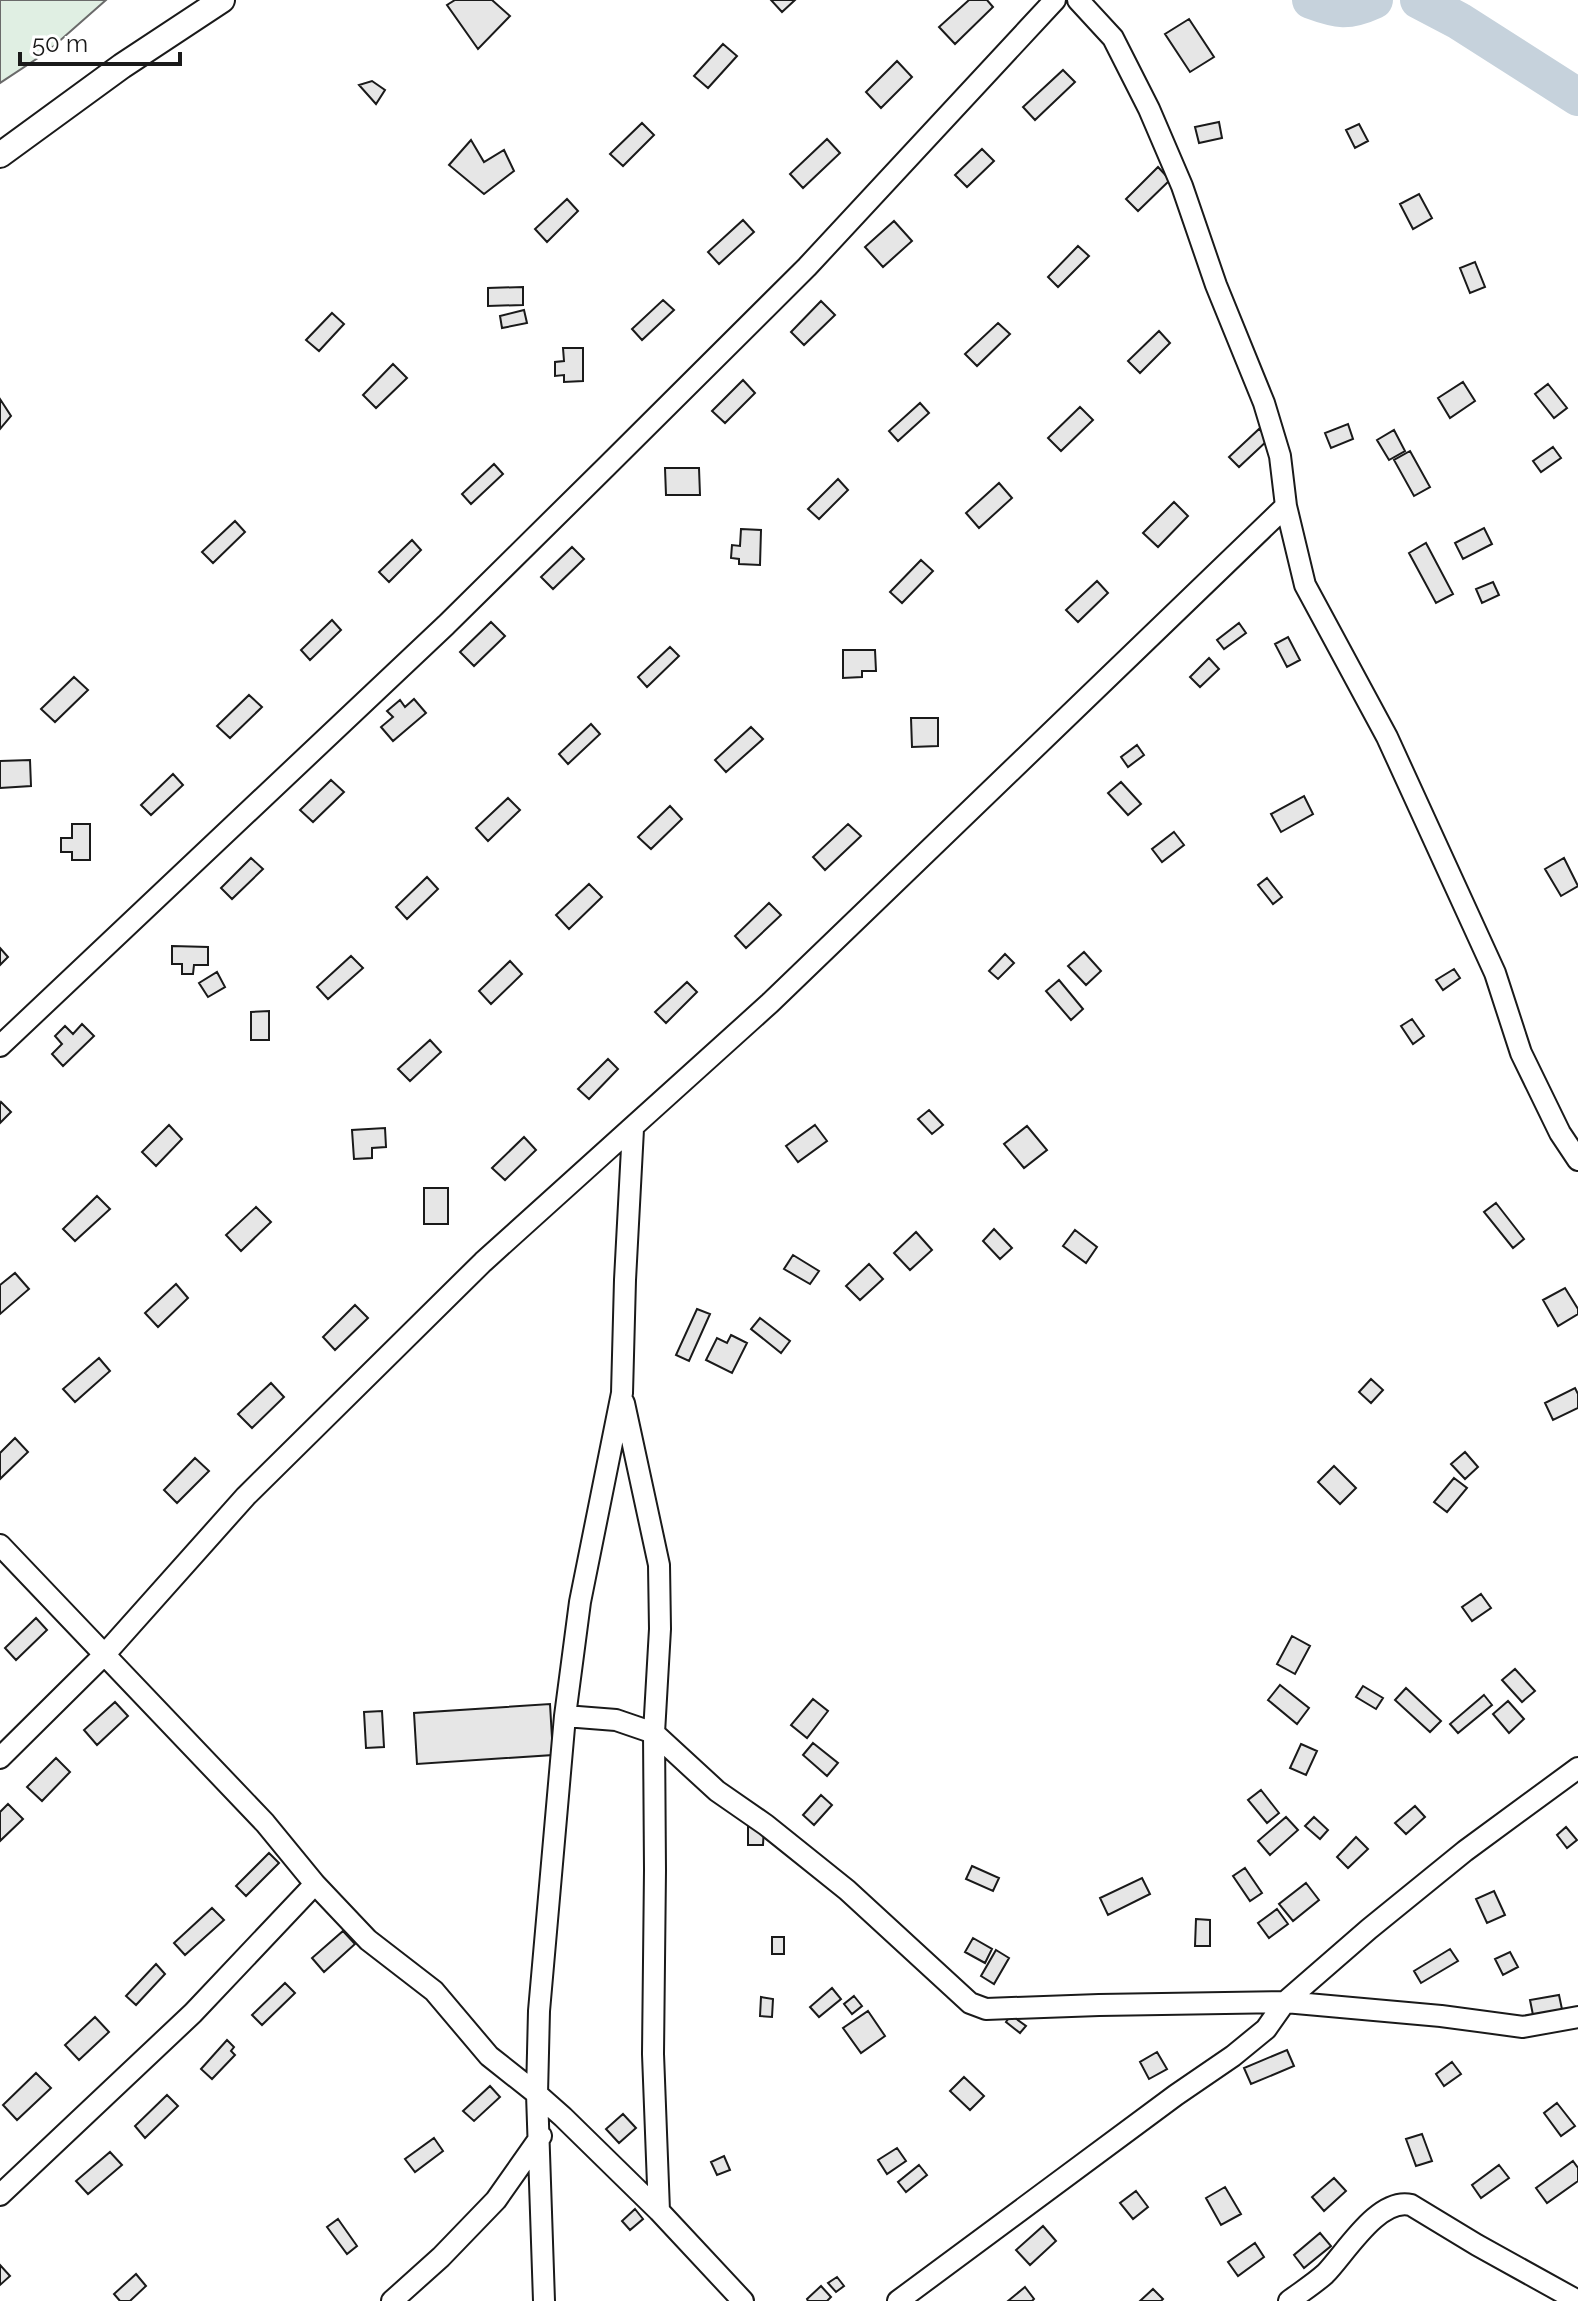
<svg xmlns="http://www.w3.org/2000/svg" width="1578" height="2301" font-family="Raleway,sans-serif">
  <rect width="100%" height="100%" fill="#fff"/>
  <path fill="#e0efe3" stroke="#6a6a6a" stroke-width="2" d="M 0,0 L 106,0 L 47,52 L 0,83 Z"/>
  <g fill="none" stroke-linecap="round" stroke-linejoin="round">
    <path stroke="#c6d2dc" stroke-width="38" d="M 1311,0 C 1338,10 1348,12 1374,0
      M 1419,0 L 1459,21 L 1578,97"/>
  </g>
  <path fill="#e6e6e6" stroke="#1a1a1a" stroke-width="2" d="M 455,0 L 492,0 L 510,16 L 478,49 L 447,5 Z
    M 771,0 L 795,0 L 782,12 Z
    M 969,0 L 987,0 L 993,7 L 955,44 L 939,27 Z
    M 1189,19 L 1214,57 L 1190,72 L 1165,34 Z
    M 723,44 L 737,56 L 708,88 L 694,76 Z
    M 897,61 L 912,77 L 881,108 L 866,92 Z
    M 1063,70 L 1075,82 L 1035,120 L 1023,107 Z
    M 372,81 L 385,90 L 376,104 L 359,85 Z
    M 1219,122 L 1222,138 L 1199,143 L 1195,127 Z
    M 642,123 L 654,135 L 623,166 L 610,154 Z
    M 1359,124 L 1368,141 L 1355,148 L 1346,130 Z
    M 827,139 L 840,153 L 803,188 L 790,174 Z
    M 471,140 L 484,162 L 504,150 L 514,171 L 484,194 L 449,165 Z
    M 982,149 L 994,161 L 967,187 L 955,175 Z
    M 1158,167 L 1170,180 L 1138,211 L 1126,199 Z
    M 1419,194 L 1432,218 L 1413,229 L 1400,204 Z
    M 567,199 L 578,211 L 547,242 L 535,229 Z
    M 743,220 L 754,232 L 719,264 L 708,252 Z
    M 894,221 L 912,241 L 883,267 L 865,247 Z
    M 1078,246 L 1089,256 L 1058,287 L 1048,277 Z
    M 1475,262 L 1485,287 L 1470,293 L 1460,268 Z
    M 523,287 L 523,305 L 488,306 L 488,288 Z
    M 663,300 L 674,310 L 642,340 L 632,329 Z
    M 821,301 L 835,315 L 804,345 L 791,332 Z
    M 524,310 L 527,323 L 502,328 L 500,316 Z
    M 332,313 L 344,324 L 319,351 L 306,340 Z
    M 998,323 L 1010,334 L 977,366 L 965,354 Z
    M 1159,331 L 1170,343 L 1140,373 L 1128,361 Z
    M 563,348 L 583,348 L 583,381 L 564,382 L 564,375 L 555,376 L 555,362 L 564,361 Z
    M 393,364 L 407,378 L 376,408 L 363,395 Z
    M 743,380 L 755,393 L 725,423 L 712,411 Z
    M 1463,382 L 1475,401 L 1450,418 L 1438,398 Z
    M 1548,384 L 1567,408 L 1554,418 L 1535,394 Z
    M 0,399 L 11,416 L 0,429 Z
    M 920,403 L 929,413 L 898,441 L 889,431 Z
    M 1080,407 L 1093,420 L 1061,451 L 1048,438 Z
    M 1348,424 L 1353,439 L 1331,448 L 1325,433 Z
    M 1259,429 L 1269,439 L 1239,467 L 1229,457 Z
    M 1394,430 L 1405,451 L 1389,460 L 1377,440 Z
    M 1553,447 L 1561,458 L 1541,472 L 1533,461 Z
    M 1410,451 L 1430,487 L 1414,496 L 1394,460 Z
    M 494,464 L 503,474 L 471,504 L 462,494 Z
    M 665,468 L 699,468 L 700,495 L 666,495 Z
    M 838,479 L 848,490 L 819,519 L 808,509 Z
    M 999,483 L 1012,498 L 979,528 L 966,513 Z
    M 1174,502 L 1188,516 L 1158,547 L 1143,533 Z
    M 235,521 L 245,532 L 213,563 L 202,552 Z
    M 1484,528 L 1492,544 L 1463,559 L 1455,543 Z
    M 741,529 L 761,530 L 760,565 L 739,564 L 739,559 L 731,558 L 732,545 L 740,546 Z
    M 412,540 L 421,550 L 389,582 L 379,572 Z
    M 1426,543 L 1453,594 L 1436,603 L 1409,553 Z
    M 572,547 L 584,559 L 553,589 L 541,577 Z
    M 921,560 L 933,571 L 902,603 L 890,592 Z
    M 1097,581 L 1108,593 L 1078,622 L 1066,610 Z
    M 1493,582 L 1499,595 L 1482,603 L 1476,589 Z
    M 332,620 L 341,630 L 310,660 L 301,650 Z
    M 491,622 L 505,636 L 474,666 L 460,652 Z
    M 1239,623 L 1246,633 L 1224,649 L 1217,640 Z
    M 1288,637 L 1300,660 L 1287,667 L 1275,644 Z
    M 670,647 L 679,656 L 647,687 L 638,677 Z
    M 843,650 L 875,650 L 876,671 L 862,671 L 862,677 L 843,678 Z
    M 1209,658 L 1219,669 L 1200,687 L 1190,677 Z
    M 74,677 L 88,690 L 55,722 L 41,709 Z
    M 249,695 L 262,707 L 230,738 L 217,726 Z
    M 414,699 L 426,713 L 393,741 L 381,727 L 393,717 L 387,711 L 400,700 L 405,707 Z
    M 911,718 L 938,718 L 938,746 L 912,747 Z
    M 591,724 L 600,734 L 568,764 L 559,754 Z
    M 751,727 L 763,739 L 726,772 L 715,760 Z
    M 1137,745 L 1144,755 L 1128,767 L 1121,757 Z
    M 30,760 L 31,786 L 0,788 L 0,761 Z
    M 173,774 L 183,785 L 151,815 L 141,805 Z
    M 331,780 L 344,792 L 313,822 L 300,810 Z
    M 1121,782 L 1141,804 L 1128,815 L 1108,793 Z
    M 1304,796 L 1313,814 L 1281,832 L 1271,814 Z
    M 508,798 L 520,810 L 488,841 L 476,828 Z
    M 670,806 L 682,819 L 651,849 L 638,837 Z
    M 72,824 L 90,824 L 90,860 L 72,860 L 72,852 L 61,852 L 61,838 L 72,838 Z
    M 848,824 L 861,836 L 825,870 L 813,857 Z
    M 1174,832 L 1184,845 L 1162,862 L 1152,849 Z
    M 251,858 L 263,869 L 232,899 L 221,888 Z
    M 1564,858 L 1578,886 L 1561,896 L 1545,869 Z
    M 427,877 L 438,889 L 407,919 L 396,907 Z
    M 1267,878 L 1282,897 L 1273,904 L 1258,885 Z
    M 589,884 L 602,897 L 569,929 L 556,915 Z
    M 769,903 L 781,915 L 746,948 L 735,936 Z
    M 172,946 L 208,947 L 208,965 L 194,965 L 193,974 L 182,974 L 182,964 L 172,964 Z
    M 0,948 L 8,957 L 0,965 Z
    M 1084,952 L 1101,971 L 1086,985 L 1068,966 Z
    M 1005,954 L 1014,963 L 998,979 L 989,971 Z
    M 351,956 L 363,968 L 328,999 L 317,987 Z
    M 510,961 L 522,974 L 491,1004 L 479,991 Z
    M 1454,969 L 1460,978 L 1443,990 L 1436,980 Z
    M 217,972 L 225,987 L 208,997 L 199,983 Z
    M 1059,980 L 1083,1009 L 1071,1020 L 1046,991 Z
    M 687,982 L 697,992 L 666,1023 L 655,1012 Z
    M 269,1011 L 269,1040 L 251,1040 L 251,1012 Z
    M 1412,1019 L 1424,1036 L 1413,1044 L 1401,1026 Z
    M 82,1024 L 94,1036 L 63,1066 L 52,1054 L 62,1044 L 55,1036 L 65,1026 L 73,1034 Z
    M 430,1040 L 441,1052 L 410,1081 L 398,1069 Z
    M 608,1059 L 618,1069 L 589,1099 L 578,1089 Z
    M 1,1102 L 11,1112 L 0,1123 L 0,1104 Z
    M 929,1110 L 943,1125 L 932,1134 L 918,1119 Z
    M 169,1125 L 182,1139 L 156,1166 L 142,1152 Z
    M 815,1125 L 827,1141 L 798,1162 L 786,1146 Z
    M 1027,1126 L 1047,1150 L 1024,1168 L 1004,1144 Z
    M 385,1128 L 386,1147 L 372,1148 L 372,1158 L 354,1159 L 352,1130 Z
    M 524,1137 L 536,1150 L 505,1180 L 492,1168 Z
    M 424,1188 L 448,1188 L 448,1224 L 424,1224 Z
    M 97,1196 L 110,1209 L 75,1241 L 63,1229 Z
    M 1496,1203 L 1524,1239 L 1513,1248 L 1484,1212 Z
    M 256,1207 L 271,1222 L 241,1251 L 226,1235 Z
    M 994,1229 L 1012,1248 L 1000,1259 L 983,1241 Z
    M 1075,1230 L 1097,1247 L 1086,1263 L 1063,1246 Z
    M 916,1232 L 932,1250 L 910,1270 L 894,1253 Z
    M 793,1255 L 819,1271 L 810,1284 L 784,1269 Z
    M 869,1264 L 883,1279 L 860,1300 L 846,1286 Z
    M 15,1273 L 29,1289 L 0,1314 L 0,1285 Z
    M 176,1284 L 188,1298 L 158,1327 L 145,1313 Z
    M 1565,1288 L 1578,1309 L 1578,1314 L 1558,1326 L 1543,1300 Z
    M 355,1305 L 368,1318 L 335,1350 L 323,1337 Z
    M 697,1309 L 710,1314 L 689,1361 L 676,1355 Z
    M 760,1318 L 790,1341 L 781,1353 L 751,1329 Z
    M 731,1335 L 747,1343 L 732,1373 L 706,1360 L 717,1338 L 727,1343 Z
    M 99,1358 L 110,1371 L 75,1402 L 63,1389 Z
    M 1371,1379 L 1383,1390 L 1371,1403 L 1359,1392 Z
    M 271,1383 L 284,1397 L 252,1428 L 238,1414 Z
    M 1575,1388 L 1578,1394 L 1578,1408 L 1553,1420 L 1545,1403 Z
    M 15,1438 L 28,1452 L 0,1479 L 0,1453 Z
    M 1465,1452 L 1478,1467 L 1465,1479 L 1451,1464 Z
    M 195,1458 L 209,1471 L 177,1503 L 164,1490 Z
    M 1334,1466 L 1356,1488 L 1340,1504 L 1318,1482 Z
    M 1454,1478 L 1467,1488 L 1447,1512 L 1434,1502 Z
    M 1481,1594 L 1491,1608 L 1472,1621 L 1462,1607 Z
    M 36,1618 L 47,1630 L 16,1660 L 5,1648 Z
    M 1292,1636 L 1310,1646 L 1295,1674 L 1277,1664 Z
    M 1515,1669 L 1535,1691 L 1522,1702 L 1502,1680 Z
    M 1280,1685 L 1309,1708 L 1297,1724 L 1268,1700 Z
    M 1363,1686 L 1383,1698 L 1376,1709 L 1356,1697 Z
    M 1406,1688 L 1441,1721 L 1430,1732 L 1395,1700 Z
    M 1484,1695 L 1492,1705 L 1458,1733 L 1450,1724 Z
    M 813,1699 L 828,1711 L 807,1738 L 791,1725 Z
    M 1508,1701 L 1524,1719 L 1509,1733 L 1493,1714 Z
    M 115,1702 L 128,1716 L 97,1745 L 84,1730 Z
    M 550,1704 L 553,1755 L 417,1764 L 414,1713 Z
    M 382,1711 L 384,1747 L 366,1748 L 364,1712 Z
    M 813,1743 L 838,1763 L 827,1776 L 803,1755 Z
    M 1301,1744 L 1317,1751 L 1306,1775 L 1290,1768 Z
    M 56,1758 L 70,1772 L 42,1801 L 27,1787 Z
    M 1261,1790 L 1279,1813 L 1267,1823 L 1248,1800 Z
    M 821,1795 L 832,1805 L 814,1825 L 803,1815 Z
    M 8,1804 L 23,1819 L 0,1841 L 0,1812 Z
    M 1415,1806 L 1425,1817 L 1406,1834 L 1395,1823 Z
    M 1286,1817 L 1298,1830 L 1270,1855 L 1258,1841 Z
    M 1314,1817 L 1328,1830 L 1320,1839 L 1305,1826 Z
    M 748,1826 L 764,1827 L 763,1845 L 748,1845 Z
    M 1566,1827 L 1577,1840 L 1567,1848 L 1557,1835 Z
    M 1356,1837 L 1368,1849 L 1348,1868 L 1337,1857 Z
    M 269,1853 L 279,1863 L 246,1896 L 236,1886 Z
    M 972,1866 L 999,1878 L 993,1891 L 966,1879 Z
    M 1245,1868 L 1262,1893 L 1250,1901 L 1233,1876 Z
    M 1142,1878 L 1150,1894 L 1108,1915 L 1100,1898 Z
    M 1306,1883 L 1319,1900 L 1293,1921 L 1279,1904 Z
    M 1494,1891 L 1505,1915 L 1487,1923 L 1476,1899 Z
    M 212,1908 L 224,1920 L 185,1955 L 174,1943 Z
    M 1277,1909 L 1288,1924 L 1269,1938 L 1258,1923 Z
    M 1196,1919 L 1210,1920 L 1210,1946 L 1195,1946 Z
    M 343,1931 L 355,1944 L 324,1972 L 312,1958 Z
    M 772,1937 L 784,1937 L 784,1954 L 772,1954 Z
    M 973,1938 L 992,1949 L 985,1963 L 965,1952 Z
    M 1450,1949 L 1458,1961 L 1421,1983 L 1414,1971 Z
    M 996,1950 L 1009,1958 L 994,1984 L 981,1976 Z
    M 1510,1952 L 1518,1967 L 1503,1975 L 1495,1959 Z
    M 156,1964 L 165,1974 L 136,2005 L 126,1996 Z
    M 285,1983 L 295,1993 L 262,2025 L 252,2015 Z
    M 832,1988 L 841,1999 L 819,2017 L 810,2007 Z
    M 1559,1995 L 1563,2014 L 1534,2020 L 1530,2000 Z
    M 854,1996 L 862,2006 L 852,2014 L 844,2004 Z
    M 761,1997 L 773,1999 L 772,2017 L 760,2016 Z
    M 868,2011 L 885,2036 L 861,2053 L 843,2028 Z
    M 1011,2015 L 1026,2026 L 1020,2033 L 1006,2022 Z
    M 95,2017 L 109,2032 L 79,2060 L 65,2045 Z
    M 227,2040 L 234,2047 L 231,2051 L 235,2055 L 212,2079 L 201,2069 Z
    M 1287,2050 L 1294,2066 L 1251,2084 L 1244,2068 Z
    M 1157,2052 L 1167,2069 L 1149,2079 L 1140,2062 Z
    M 1452,2062 L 1461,2074 L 1444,2086 L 1436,2074 Z
    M 36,2073 L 51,2088 L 17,2120 L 3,2105 Z
    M 964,2077 L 984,2096 L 970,2110 L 950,2091 Z
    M 490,2086 L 500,2097 L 474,2121 L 463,2111 Z
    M 167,2095 L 178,2106 L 145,2138 L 135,2126 Z
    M 1557,2103 L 1575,2126 L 1561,2136 L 1544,2113 Z
    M 623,2114 L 636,2128 L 619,2143 L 606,2129 Z
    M 1422,2134 L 1432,2161 L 1416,2166 L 1406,2139 Z
    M 434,2138 L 443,2151 L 415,2172 L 405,2159 Z
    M 897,2148 L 906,2161 L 887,2174 L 878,2160 Z
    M 110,2152 L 122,2165 L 88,2194 L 76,2181 Z
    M 724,2156 L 730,2170 L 717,2175 L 711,2162 Z
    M 1573,2161 L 1578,2168 L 1578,2181 L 1547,2203 L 1536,2188 Z
    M 919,2165 L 927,2175 L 906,2192 L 898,2182 Z
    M 1499,2165 L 1509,2178 L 1481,2198 L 1472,2185 Z
    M 1334,2178 L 1346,2191 L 1324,2211 L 1312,2197 Z
    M 1225,2187 L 1241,2214 L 1221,2225 L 1206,2198 Z
    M 1136,2191 L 1148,2207 L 1133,2219 L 1120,2203 Z
    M 635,2209 L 643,2219 L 630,2230 L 622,2221 Z
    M 338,2219 L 357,2246 L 347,2254 L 327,2227 Z
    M 1043,2226 L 1056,2241 L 1030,2265 L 1016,2250 Z
    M 1320,2233 L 1331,2246 L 1304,2268 L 1294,2255 Z
    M 1255,2243 L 1264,2257 L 1238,2276 L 1228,2262 Z
    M 0,2265 L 10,2276 L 0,2285 Z
    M 136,2274 L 146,2286 L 130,2301 L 120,2301 L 114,2294 Z
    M 837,2277 L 844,2286 L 836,2292 L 828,2283 Z
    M 821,2286 L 831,2297 L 827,2301 L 808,2301 L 807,2299 Z
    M 1025,2287 L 1034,2299 L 1032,2301 L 1008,2301 Z
    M 1153,2289 L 1163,2299 L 1161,2301 L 1140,2301 Z"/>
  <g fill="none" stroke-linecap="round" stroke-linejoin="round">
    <g stroke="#1a1a1a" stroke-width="24">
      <path id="minor" d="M 1078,0 L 1113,38 L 1149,109 L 1182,186 L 1216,285 L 1264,403 L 1280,456 L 1286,506 L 1305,585 L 1387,737 L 1495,973 L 1521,1053 L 1560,1133 L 1578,1160
        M 0,1046 L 446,625 L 607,466 L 807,267 L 1055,0
        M 624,1403 L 659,1565 L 660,1629 L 654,1733 L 655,1870 L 653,2054 L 659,2211
        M 0,1545 L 265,1823 L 315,1884 L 368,1940 L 434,1991 L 489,2056 L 537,2094 L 563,2117 L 659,2211 L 743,2301
        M 565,1716 L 616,1720 L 654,1733 L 717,1791 L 766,1825 L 847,1890 L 970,2003 L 986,2009 L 1099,2005 L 1285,2002 L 1441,2016 L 1523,2027 L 1578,2017
        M 0,1758 L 105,1654 L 246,1496 L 483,1262 L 770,1003 L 1286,506
        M 0,2195 L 193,2013 L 315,1884
        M 392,2301 L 441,2257 L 496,2200 L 541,2136
        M 544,2301 L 537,2094 L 539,2011 L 565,1716 L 580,1602 L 622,1393 L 625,1280 L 633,1129
        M 898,2301 L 1176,2095 L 1233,2056 L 1266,2029 L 1285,2002 L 1369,1929 L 1465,1851 L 1578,1768
        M 1289,2301 C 1301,2292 1314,2284 1325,2274 C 1345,2254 1378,2197 1411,2205 L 1477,2245 L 1578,2301"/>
    </g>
    <g stroke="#1a1a1a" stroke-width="28">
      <path id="tertiary" d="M 0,155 L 122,66 L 222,0"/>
    </g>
    <use href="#minor" stroke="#fff" stroke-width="20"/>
    <use href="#tertiary" stroke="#fff" stroke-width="24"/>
  </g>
  <path d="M20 52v12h160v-12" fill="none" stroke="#1a1a1a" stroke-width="4"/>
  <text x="32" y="52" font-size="24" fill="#1a1a1a" stroke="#ffffff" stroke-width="6" paint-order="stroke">50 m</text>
</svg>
